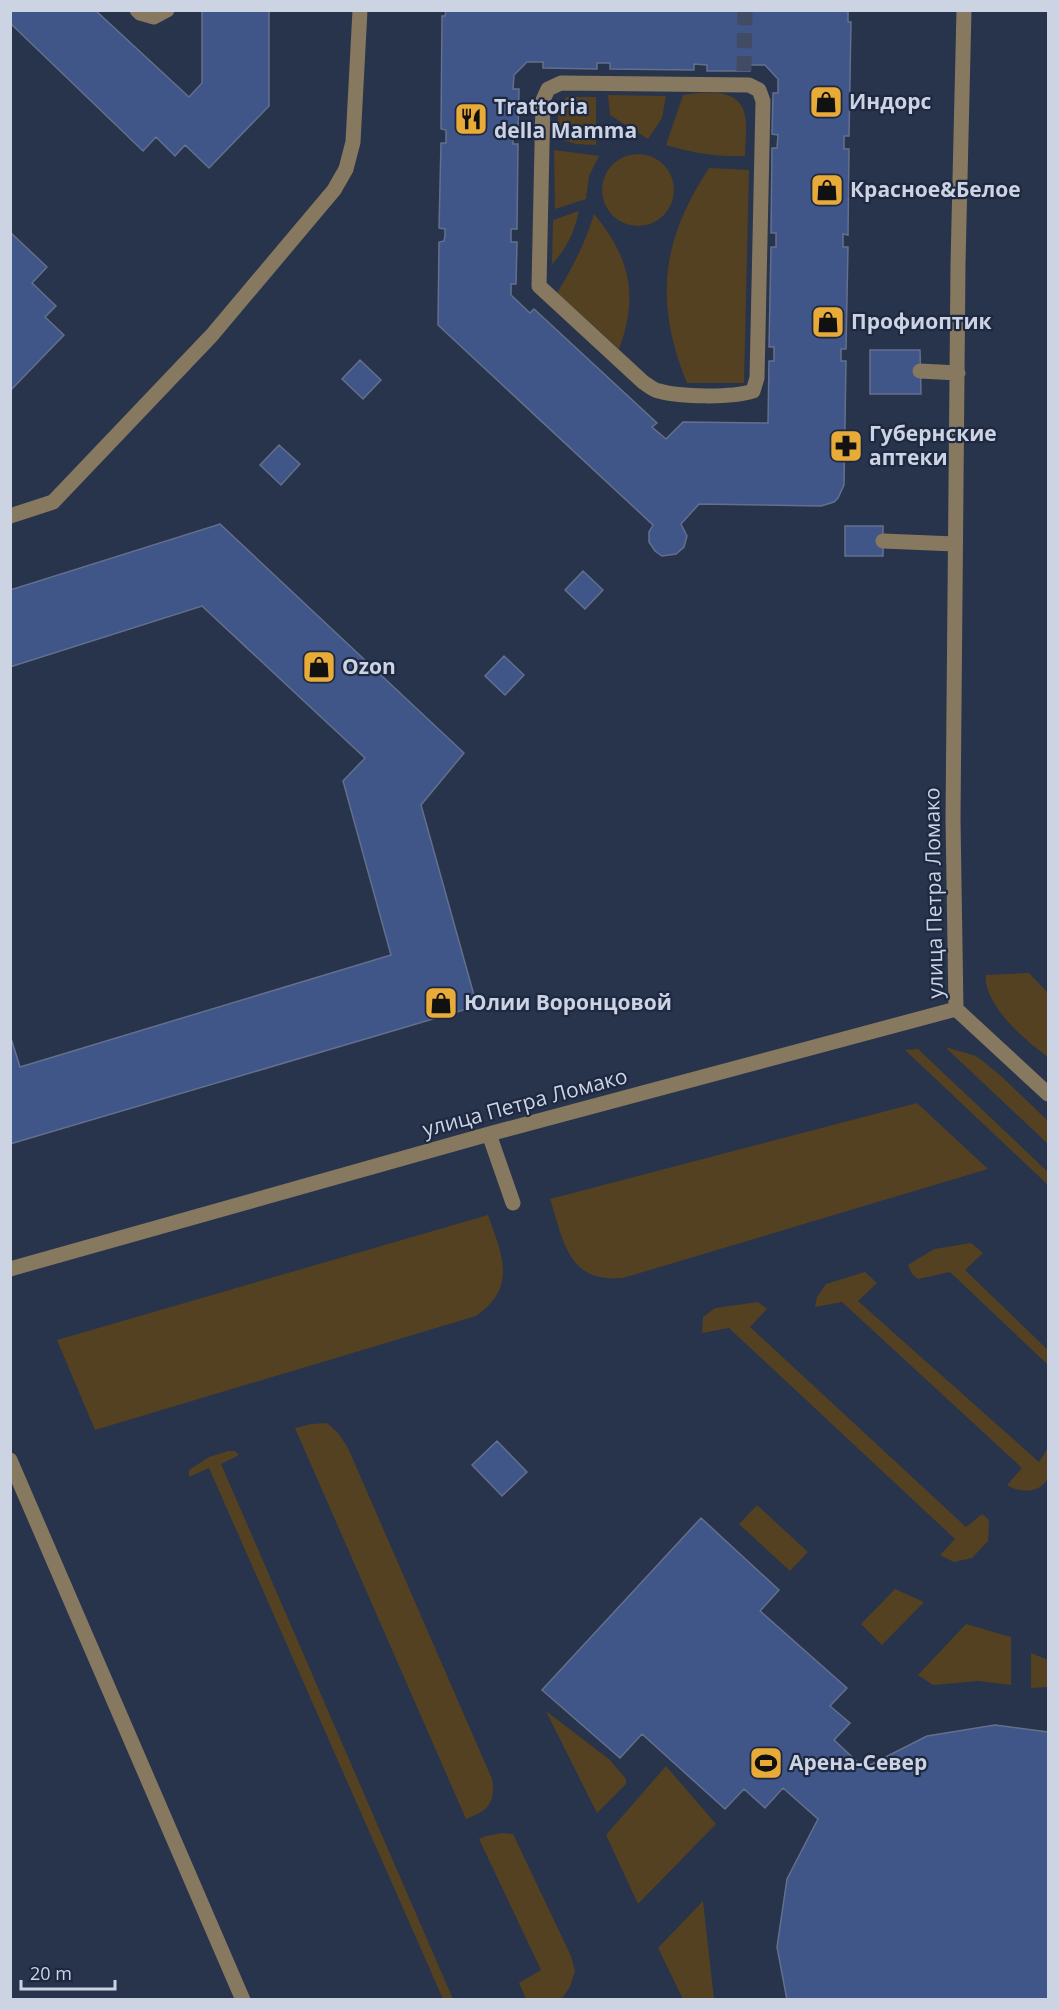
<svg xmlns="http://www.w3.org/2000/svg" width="1059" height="2010" font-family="'Open Sans',sans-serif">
  <rect width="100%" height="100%" fill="#28334c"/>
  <path fill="#544121" d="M 698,93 C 707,93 719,92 727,95 C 753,103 745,134 745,156 C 717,157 693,153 666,145 L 683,95 Z
    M 608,95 L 666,96 L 662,118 L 648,139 L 610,115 Z
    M 567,97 L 596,97 L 596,145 L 576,144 L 556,138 L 559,105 Z
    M 554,150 L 599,156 L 589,176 L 586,199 L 555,209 Z
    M602 190a36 36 0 1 1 72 0a36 36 0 1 1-72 0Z
    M 709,168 L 749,170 L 744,383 L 687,383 C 654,302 661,241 709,168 Z
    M 579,211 C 574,233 567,248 552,264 L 553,220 Z
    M 594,214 C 630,257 639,296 619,349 L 557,293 C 573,267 585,243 594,214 Z
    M 1029,973 L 1048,993 L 1048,1057 C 1027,1042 983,1005 986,975 Z
    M 945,1047 L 973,1055 L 979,1058 L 1001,1076 L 1048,1121 L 1048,1144 Z
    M 918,1049 L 1048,1172 L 1048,1185 L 905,1050 Z
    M 917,1103 L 988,1169 L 623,1278 C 567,1283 564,1241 550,1199 Z
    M 488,1215 C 502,1255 518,1287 476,1316 L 95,1430 L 57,1340 Z
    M 971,1243 L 983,1253 L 965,1270 L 1048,1350 L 1048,1365 L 950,1272 L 918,1279 L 912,1274 L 908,1265 L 934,1249 Z
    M 865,1272 L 877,1283 L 858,1301 L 1039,1462 L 1048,1448 C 1049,1456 1051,1469 1048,1477 C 1042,1494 1019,1493 1007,1485 L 1022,1468 L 842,1302 L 815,1307 L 817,1297 L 826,1284 Z
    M 758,1302 L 767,1309 L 750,1327 L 966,1527 L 982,1514 L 989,1520 L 988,1541 L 972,1558 L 954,1562 L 940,1555 L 955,1539 L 729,1328 L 702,1333 L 703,1317 L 715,1308 Z
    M 327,1423 L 338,1433 L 348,1448 L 492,1779 C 496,1803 488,1811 466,1819 L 295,1428 L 311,1424 Z
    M 228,1451 L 235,1451 L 239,1455 L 221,1464 L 453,1999 L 443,1999 L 209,1468 L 189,1477 L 189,1470 L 209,1457 Z
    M 757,1505 L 808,1552 L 790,1571 L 739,1524 Z
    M 895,1589 L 924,1602 L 882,1645 L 861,1624 Z
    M 966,1624 L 1011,1637 L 1011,1685 L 978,1681 L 933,1685 L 918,1675 Z
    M 1031,1653 L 1048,1660 L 1048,1687 L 1031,1688 Z
    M 546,1711 L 610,1760 L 626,1779 L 626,1784 L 597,1813 Z
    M 666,1766 L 716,1824 L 638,1904 L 606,1835 Z
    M 502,1833 L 513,1834 L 571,1956 L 575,1971 L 570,1987 L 563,1997 L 557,1999 L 526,1999 L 519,1983 L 541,1970 L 479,1839 L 486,1836 Z
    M 703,1901 L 714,1999 L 683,1999 L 658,1948 Z"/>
  <path fill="#405588" stroke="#63708d" stroke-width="1.5" fill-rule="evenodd" d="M 10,10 L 95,10 L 189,97 L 202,83 L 202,10 L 269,10 L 269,106 L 209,168 L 185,145 L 175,156 L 156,137 L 143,151 L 10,23 Z
    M 446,10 L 848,10 L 848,22 L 851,22 L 849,136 L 844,136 L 844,149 L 849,149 L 848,235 L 843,234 L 843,247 L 848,247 L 846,349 L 841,349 L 841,361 L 846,361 L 844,485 L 838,498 L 834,502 L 821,506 L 699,504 L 681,524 L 687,536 L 684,547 L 676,554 L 662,556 L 655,551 L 649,542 L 649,532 L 653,525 L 438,325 L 439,242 L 444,241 L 445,235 L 445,229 L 439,228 L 441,143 L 446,143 L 446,130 L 441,129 L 442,16 L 445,16 ZM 527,62 L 543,62 L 543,68 L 597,69 L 597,63 L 610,63 L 610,69 L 694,70 L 694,64 L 707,65 L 707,71 L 750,71 L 750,65 L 765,65 L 778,79 L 778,93 L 773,93 L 772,134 L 778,135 L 777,148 L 772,148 L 771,233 L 776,233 L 776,247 L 771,247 L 769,347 L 774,347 L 774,361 L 769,361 L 768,423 L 683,422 L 666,439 L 652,427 L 657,423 L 534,309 L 530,313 L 511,295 L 511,284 L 516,284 L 517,242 L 511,242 L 511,229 L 517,229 L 518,144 L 513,144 L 513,131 L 518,131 L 519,89 L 513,89 L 514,75 Z
    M 10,232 L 47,267 L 32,283 L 56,306 L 45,317 L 64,335 L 10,391 Z
    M 870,350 L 920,350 L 921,394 L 870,394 Z
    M 360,360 L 381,380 L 363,399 L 342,379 Z
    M 279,445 L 300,464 L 281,485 L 260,465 Z
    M 220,524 L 464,753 L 421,805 L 477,1006 L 10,1144 L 10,1035 L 20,1067 L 391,955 L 343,781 L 365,758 L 202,606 L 10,667 L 10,590 Z
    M 845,526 L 883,526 L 883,556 L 845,556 Z
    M 583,571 L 603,590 L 585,609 L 565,590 Z
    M 504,656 L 524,675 L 505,695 L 485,676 Z
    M 497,1441 L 527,1472 L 502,1496 L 472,1465 Z
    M 701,1518 L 779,1590 L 760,1611 L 847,1688 L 830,1706 L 850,1723 L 834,1740 L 864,1768 L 927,1736 L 995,1725 L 1048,1732 L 1048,2000 L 787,2000 L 777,1947 L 787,1879 L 818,1819 L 783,1788 L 765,1808 L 744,1789 L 725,1809 L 642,1734 L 620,1758 L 542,1690 Z"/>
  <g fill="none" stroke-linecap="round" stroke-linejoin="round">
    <path stroke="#414b63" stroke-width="15" stroke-dasharray="15 8" stroke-linecap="butt" d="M 744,71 L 745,10"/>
    <path stroke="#877860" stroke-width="15" d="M 137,10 L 140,13 L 154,17 L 167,10
      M 561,83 L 749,85 L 759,90 L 763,101 L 757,378 L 753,391 C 732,398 680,397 659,391 C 653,390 648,385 643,382 L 539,286 L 543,100 L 548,89 Z
      M 920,371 L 958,373
      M 10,516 L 53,502 L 212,335 L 334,190 L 346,169 L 353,142 L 360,10
      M 883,541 L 955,544
      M 956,1009 L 953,819 L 958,264 L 964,10
      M 956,1009 L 1048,1094
      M 489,1134 L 513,1203
      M 10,1269 L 489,1134 L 956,1009
      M 10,1460 L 243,2000"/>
  </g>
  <defs>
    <g id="shop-square" transform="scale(1.725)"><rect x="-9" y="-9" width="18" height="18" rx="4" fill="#e8ab37" stroke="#1e2941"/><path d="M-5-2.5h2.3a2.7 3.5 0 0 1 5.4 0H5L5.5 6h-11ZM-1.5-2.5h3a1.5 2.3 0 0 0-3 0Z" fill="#111"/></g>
    <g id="restaurant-square" transform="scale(1.725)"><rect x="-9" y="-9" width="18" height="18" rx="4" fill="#e8ab37" stroke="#1e2941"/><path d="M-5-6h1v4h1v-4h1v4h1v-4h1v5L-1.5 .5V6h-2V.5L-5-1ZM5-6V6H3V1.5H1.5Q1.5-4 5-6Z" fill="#111"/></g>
    <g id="pharmacy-square" transform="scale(1.725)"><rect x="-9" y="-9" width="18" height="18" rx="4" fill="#e8ab37" stroke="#1e2941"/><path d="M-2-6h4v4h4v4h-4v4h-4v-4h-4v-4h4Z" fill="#111"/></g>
    <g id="stadium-square" transform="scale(1.725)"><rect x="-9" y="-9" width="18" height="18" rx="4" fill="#e8ab37" stroke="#1e2941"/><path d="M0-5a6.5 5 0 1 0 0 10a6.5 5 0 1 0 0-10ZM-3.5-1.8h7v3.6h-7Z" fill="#111"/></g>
  </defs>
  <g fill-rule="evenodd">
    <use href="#shop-square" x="826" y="102"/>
    <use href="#restaurant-square" x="471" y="119"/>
    <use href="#shop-square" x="827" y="190"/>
    <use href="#shop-square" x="828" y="322"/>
    <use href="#pharmacy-square" x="846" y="446"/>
    <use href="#shop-square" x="319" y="667"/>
    <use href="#shop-square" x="441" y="1003"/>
    <use href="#stadium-square" x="766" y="1763"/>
  </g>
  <g text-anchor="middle" stroke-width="4.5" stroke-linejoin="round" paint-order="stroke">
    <g font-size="21" font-weight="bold" fill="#ccd4e4" stroke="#1e2941" text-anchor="start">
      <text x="849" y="109">Индорс</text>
      <text x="494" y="114">Trattoria<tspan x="494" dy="24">della Mamma</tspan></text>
      <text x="850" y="197">Красное&amp;Белое</text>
      <text x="851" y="329">Профиоптик</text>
      <text x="869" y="441">Губернские<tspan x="869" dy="24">аптеки</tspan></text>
      <text x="342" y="674">Ozon</text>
      <text x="464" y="1010">Юлии Воронцовой</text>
      <text x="789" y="1770">Арена-Север</text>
    </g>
    <g font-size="21" fill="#ccd4e4" stroke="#1e2941">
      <text transform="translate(934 893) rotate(-91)" y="7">улица Петра Ломако</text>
      <text transform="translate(525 1103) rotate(-15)" y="7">улица Петра Ломако</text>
    </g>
  </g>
  <rect width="1059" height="2010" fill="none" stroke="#ccd4e4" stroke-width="24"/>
  <path d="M21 1980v9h94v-9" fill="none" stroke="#ccd4e4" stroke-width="3"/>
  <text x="30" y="1980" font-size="18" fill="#ccd4e4" stroke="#1e2941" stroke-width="4.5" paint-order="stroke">20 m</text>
</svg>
